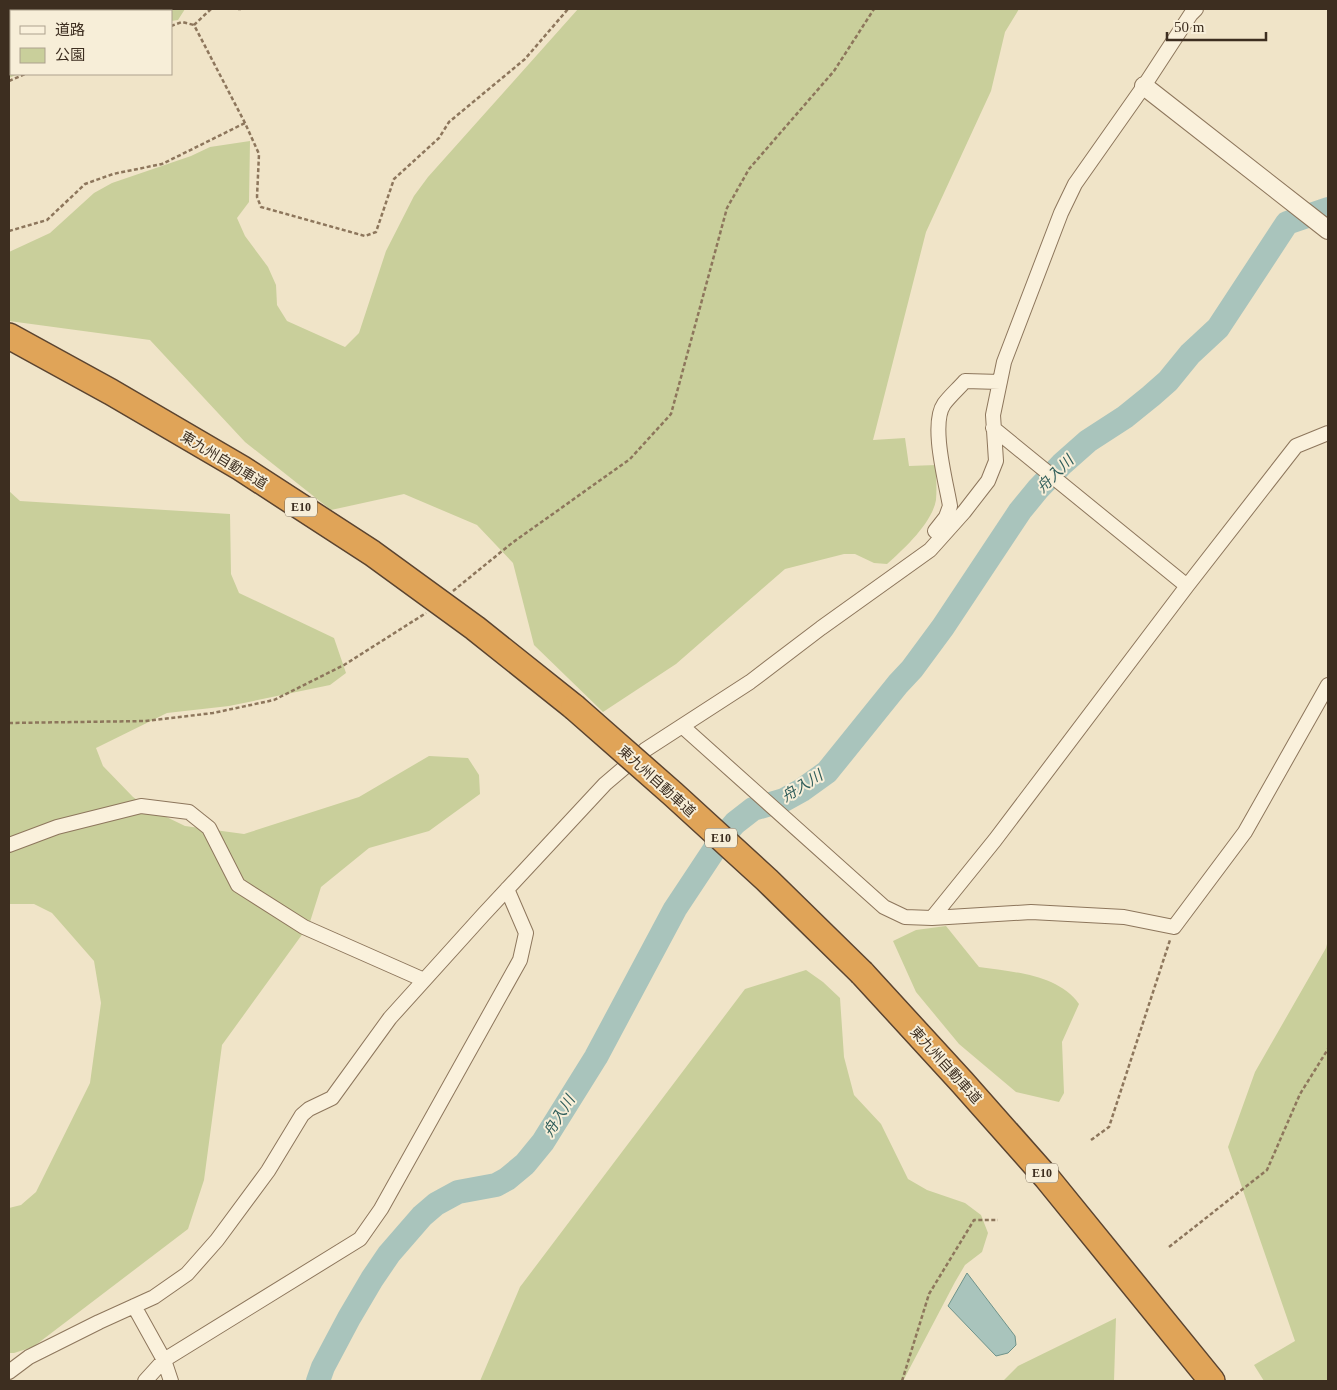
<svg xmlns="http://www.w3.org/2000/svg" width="1337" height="1390" font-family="'Times New Roman','Noto Sans JP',serif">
  <rect width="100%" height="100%" fill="#f0e4c8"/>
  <path fill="#c9cf9b" d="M 9,9 L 185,9 L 178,20 L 171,21 L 171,11 L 11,11 L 11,74 L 18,74 L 9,78 Z
    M 578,9 L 1019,9 L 1005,32 L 991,91 L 926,232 L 873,440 L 905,438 L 909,466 L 936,465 C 936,476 937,489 936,500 C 932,523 904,549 887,564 L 874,563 L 855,554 L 844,554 L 785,569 L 676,664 L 603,712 L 534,645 L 513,563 L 477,525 L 404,494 L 331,510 L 245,442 L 150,340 L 9,321 L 9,252 L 50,233 L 94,193 L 112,183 L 191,156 L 210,147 L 250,141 L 249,202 L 237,218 L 245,236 L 268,267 L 276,285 L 277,305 L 287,321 L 345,347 L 359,333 L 386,251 L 414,196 L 428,177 Z
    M 9,491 L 20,501 L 230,514 L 231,574 L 239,593 L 334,638 L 346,673 L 330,685 L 229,706 L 167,713 L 96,748 L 103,766 L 133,797 L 150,809 L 185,826 L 244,834 L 359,797 L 429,756 L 468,758 L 479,775 L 480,794 L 429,831 L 369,848 L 321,887 L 309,925 L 222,1045 L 204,1180 L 188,1229 L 33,1347 L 14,1353 L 9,1353 L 9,1208 L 21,1205 L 36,1192 L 90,1083 L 101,1003 L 94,961 L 52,913 L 34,904 L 9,904 Z
    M 946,926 L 979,967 C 1012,972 1058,974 1079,1004 L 1062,1042 L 1064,1093 L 1059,1102 L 1016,1092 L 959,1044 L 916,992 L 893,941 L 916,930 Z
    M 1328,940 L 1328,1381 L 1264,1381 L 1254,1365 L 1295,1341 L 1228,1147 L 1255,1072 L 1326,948 Z
    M 806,970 L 823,982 L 840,998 L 844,1057 L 854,1095 L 881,1124 L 908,1179 L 927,1190 L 965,1203 L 981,1215 L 988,1233 L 982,1252 L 965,1265 L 955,1282 L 903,1381 L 480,1381 L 520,1287 L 745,989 Z
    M 1116,1318 L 1114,1381 L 1003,1381 L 1018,1366 Z"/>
  <path fill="#a9c4bc" stroke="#6f938a" d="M 967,1273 L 1015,1336 L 1016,1345 L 1008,1353 L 996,1356 L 948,1306 Z"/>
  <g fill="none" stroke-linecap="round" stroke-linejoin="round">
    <path stroke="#a9c4bc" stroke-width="24" d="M 318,1381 L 323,1367 L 349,1318 L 372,1279 L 389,1254 L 422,1216 L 436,1204 L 458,1192 L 496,1185 L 507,1179 L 525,1164 L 543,1142 L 596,1057 L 675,909 L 722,838 L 735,823 L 753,809 L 784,800 L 802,790 L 827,772 L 898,684 L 912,669 L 943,627 L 1020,511 L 1038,489 L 1062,464 L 1088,441 L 1125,417 L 1151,396 L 1168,381 L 1190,354 L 1218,328 L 1287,223 L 1328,209"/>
    <g stroke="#8d765c" stroke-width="16">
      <path id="minor" d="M 993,428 L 1187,586
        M 935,531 L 946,517 L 950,506 C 946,482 930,424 944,404 C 950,396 958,389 965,381 L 1000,382
        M 682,726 L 884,907 L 905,917 L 932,918 L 1031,912 L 1124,917 L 1174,927 L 1245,832 L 1328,685
        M 9,845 L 57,827 L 141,806 L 189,812 L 209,828 L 238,885 L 304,927 L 424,980
        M 932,918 L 995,840 L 1187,586 L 1296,446 L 1328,433
        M 134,1306 L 164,1360 L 171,1381
        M 9,1372 L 29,1357 L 99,1322 L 154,1297 L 187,1274 L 217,1240 L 268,1171 L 302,1115 L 309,1109 L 332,1098 L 390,1018 L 483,915 L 605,784 L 645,750 L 750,682 L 821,628 L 930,550 L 964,512 L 988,481 L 996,461 L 993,415 L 1004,362 L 1061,213 L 1075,184 L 1144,86 L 1191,14 L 1196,9
        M 145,1381 L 164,1360 L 360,1239 L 381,1209 L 520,960 L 526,933 L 507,889"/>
    </g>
    <g stroke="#8d765c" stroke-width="20">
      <path id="tertiary" d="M 1144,86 L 1328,230"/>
    </g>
    <g stroke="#5b4430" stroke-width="28">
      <path id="motorway" d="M 9,336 L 111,392 L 241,468 L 372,553 L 475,628 L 574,707
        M 862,973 L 962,1082 L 1047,1178 L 1212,1381"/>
    </g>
    <path stroke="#8d765c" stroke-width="2.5" stroke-dasharray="4 2.5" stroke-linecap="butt" d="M 211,9 L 194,25 L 245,123 L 259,154 L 257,197 L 261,207 L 365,236 L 376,232 L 394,179 L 439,138 L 449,122 L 525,59 L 568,9
      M 238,9 L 241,9
      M 171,26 L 182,22 L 194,25
      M 9,81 L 25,74
      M 9,231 L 47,220 L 85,184 L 113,174 L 162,164 L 245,123
      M 453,591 L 512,543 L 630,459 L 671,414 L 727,208 L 749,169 L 834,71 L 874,9
      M 9,723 L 145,721 L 213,713 L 274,700 L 344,665 L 426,613
      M 1091,1140 L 1109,1127 L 1170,940
      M 1169,1247 L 1267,1170 L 1300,1094 L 1328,1049
      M 902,1381 L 929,1294 L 974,1220 L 998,1220"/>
    <use href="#minor" stroke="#faf1dc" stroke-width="14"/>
    <use href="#tertiary" stroke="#faf1dc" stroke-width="18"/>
    <use href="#motorway" stroke="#e0a458" stroke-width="25"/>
    <g stroke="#5b4430" stroke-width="28" stroke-linecap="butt">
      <path id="motorway-bridge" d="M 574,707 L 673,794 L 767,880 L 862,973"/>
    </g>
    <use href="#motorway-bridge" stroke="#e0a458" stroke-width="25"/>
  </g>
  <g text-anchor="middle" stroke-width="4" stroke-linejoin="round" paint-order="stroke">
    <g fill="#f7eed8" stroke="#756857" stroke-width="1">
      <rect x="285" y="497.5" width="32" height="19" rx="4"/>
      <rect x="705" y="828.5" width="32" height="19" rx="4"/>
      <rect x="1026" y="1163.5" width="32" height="19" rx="4"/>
    </g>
    <g font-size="12" font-weight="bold" fill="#3d2e20">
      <text x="301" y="511">E10</text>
      <text x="721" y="842">E10</text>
      <text x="1042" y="1177">E10</text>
    </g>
    <g font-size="14" fill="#3d2e20" stroke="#f7eed8">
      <text transform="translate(224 460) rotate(31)" y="5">東九州自動車道</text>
      <text transform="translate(657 781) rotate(42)" y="5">東九州自動車道</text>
      <text transform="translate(946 1065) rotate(48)" y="5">東九州自動車道</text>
    </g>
    <g font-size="15" font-style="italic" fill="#2f5d5a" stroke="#f7eed8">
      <text transform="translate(1055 474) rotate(-45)" y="5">舟入川</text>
      <text transform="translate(802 786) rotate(-32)" y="5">舟入川</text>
      <text transform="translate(559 1116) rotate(-58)" y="5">舟入川</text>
    </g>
  </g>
  <rect width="1337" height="1390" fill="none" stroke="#3d2e20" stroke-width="20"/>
  <rect x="10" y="10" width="162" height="65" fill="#f7eed8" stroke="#ada18e"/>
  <rect x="20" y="26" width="25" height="8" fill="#faf1dc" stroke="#ada18e"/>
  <text x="55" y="35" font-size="15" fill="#3d2e20">道路</text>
  <rect x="20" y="48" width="25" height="15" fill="#c9cf9b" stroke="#ada18e"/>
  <text x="55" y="60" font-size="15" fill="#3d2e20">公園</text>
  <path d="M1167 32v8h99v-8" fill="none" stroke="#3d2e20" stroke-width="2.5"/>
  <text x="1174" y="32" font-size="15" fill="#3d2e20" stroke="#f7eed8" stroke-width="4" paint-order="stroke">50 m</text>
</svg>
